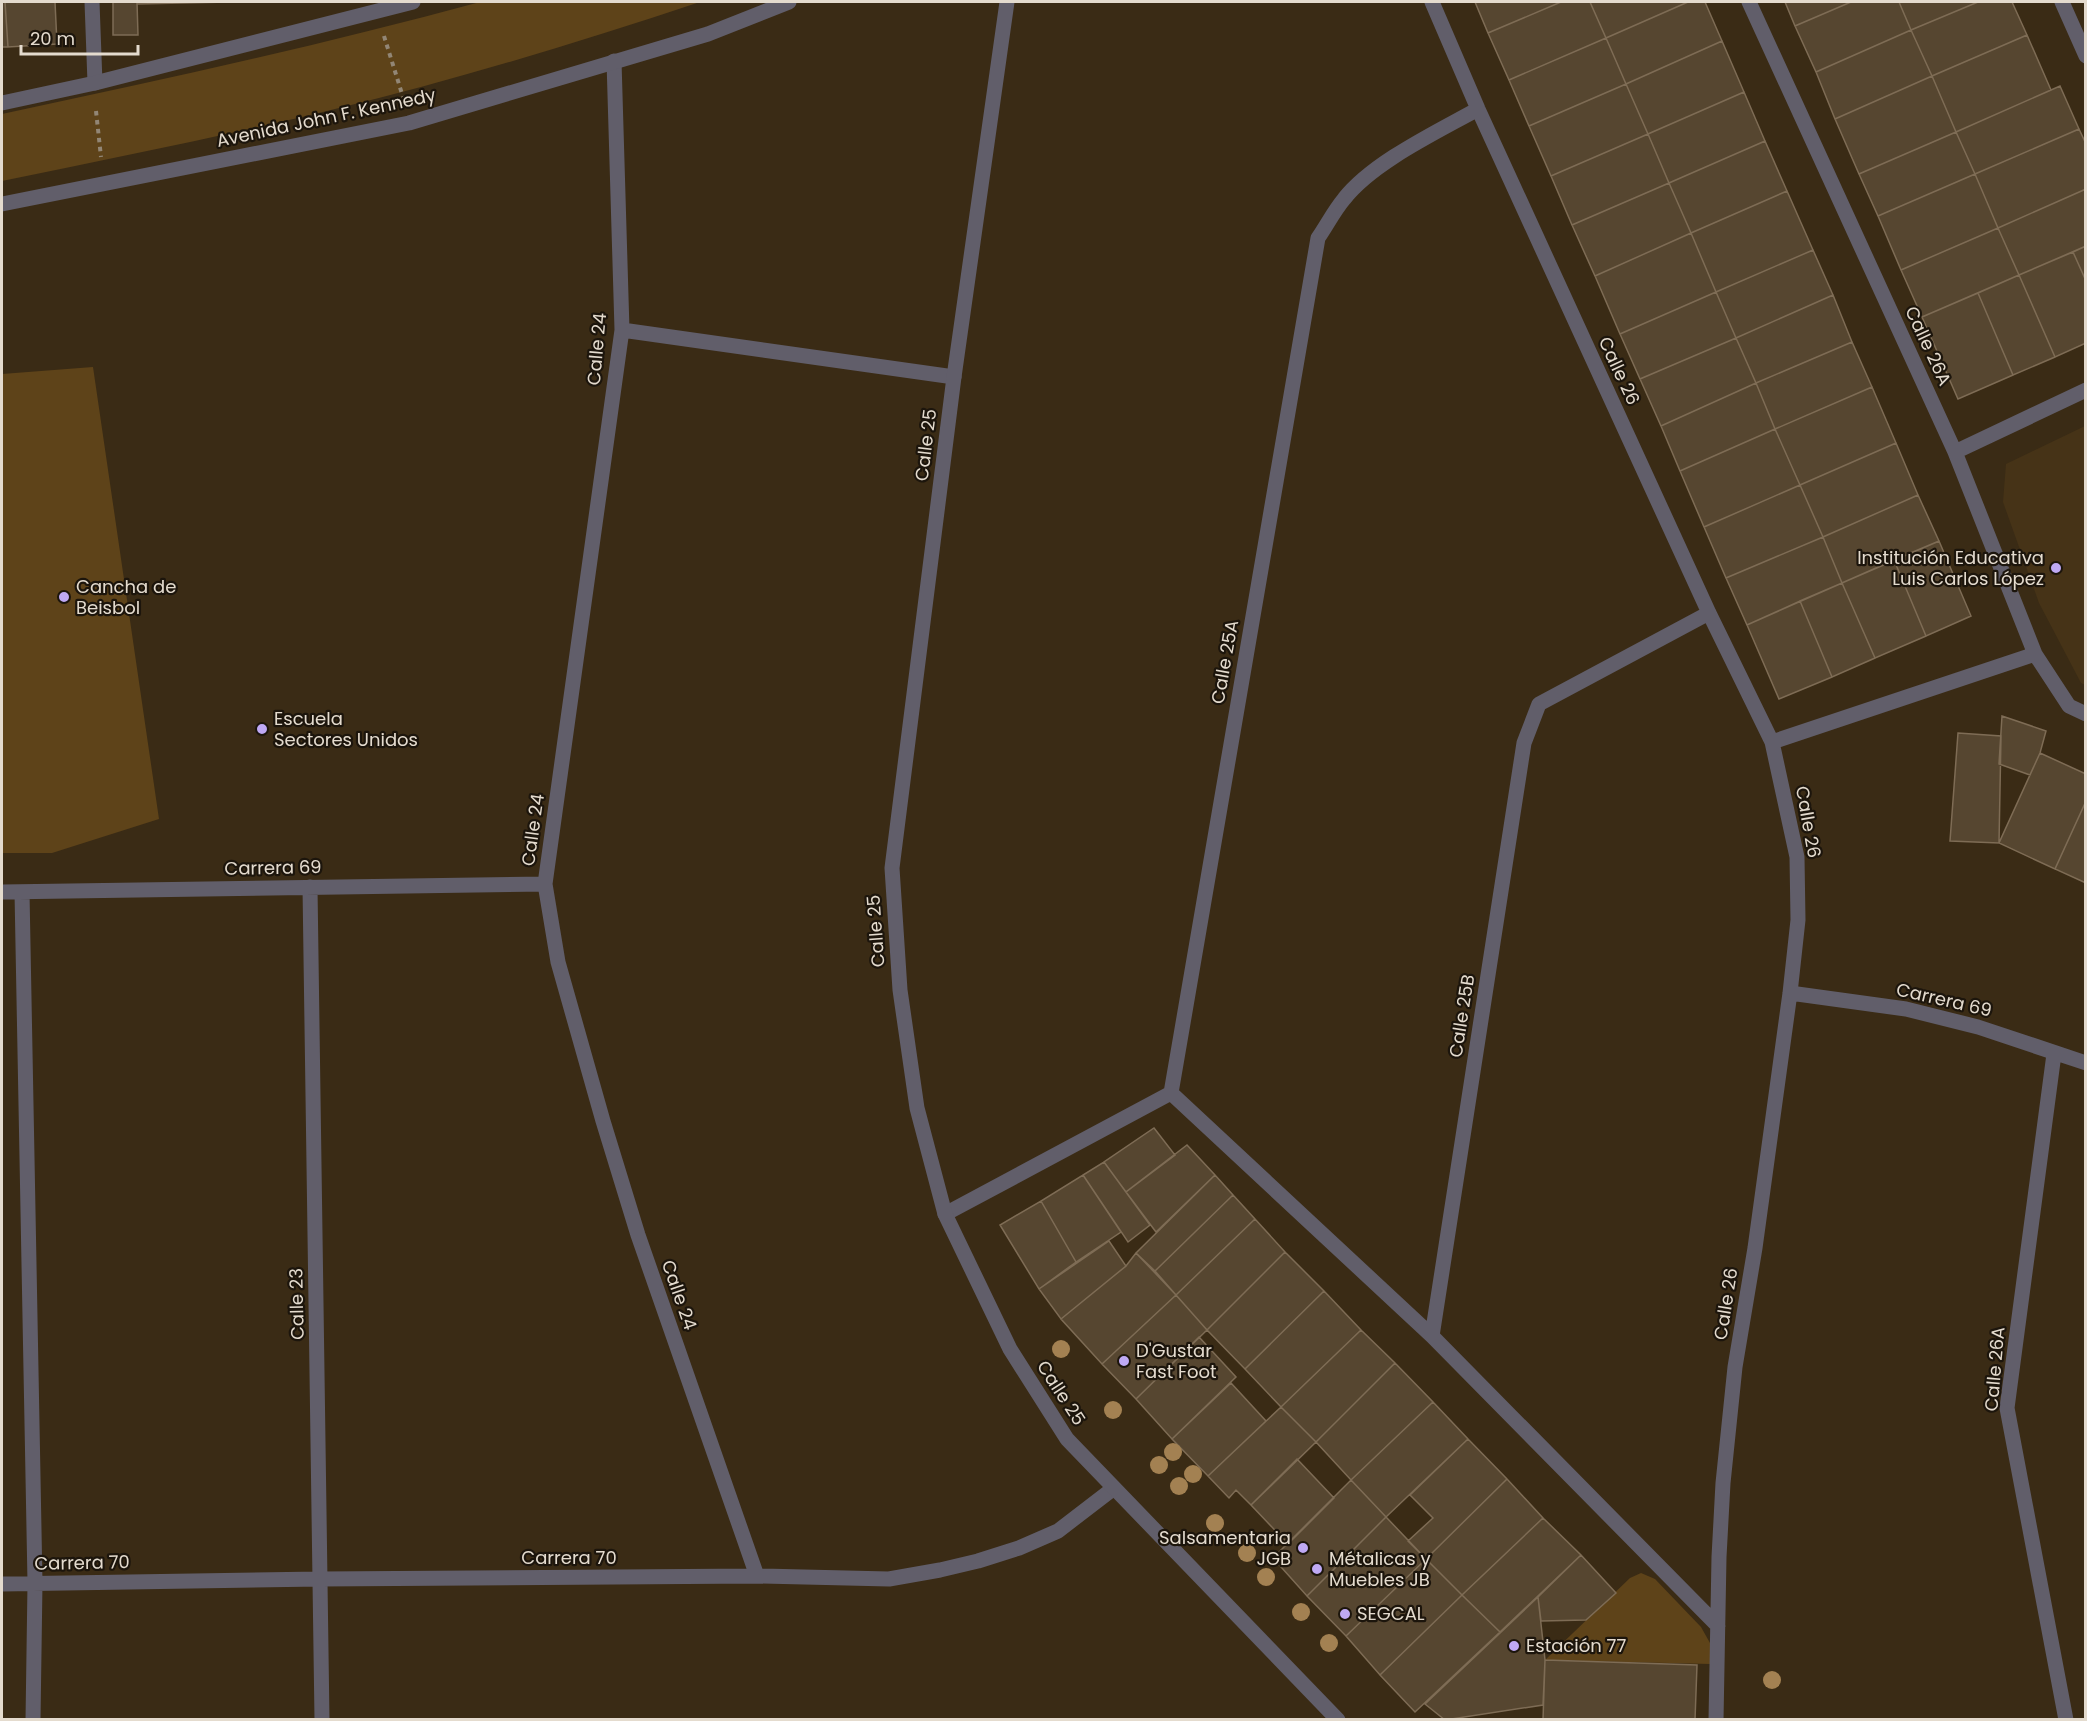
<svg xmlns="http://www.w3.org/2000/svg" width="2087" height="1721" font-family="Poppins,sans-serif">
  <rect width="100%" height="100%" fill="#3a2b15"/>
  <path fill="#463317" d="M 2085,426 L 2085,685 L 2081,683 L 2039,603 L 2003,502 L 2006,464 Z"/>
  <path fill="#5e4319" d="M 480,2 L 700,2 C 580,42 458,79 335,109 C 224,136 113,158 2,181 L 2,114 C 162,80 322,45 480,2 Z
    M 93,367 L 159,819 L 52,853 L 2,853 L 2,374 Z
    M 1641,1573 L 1655,1579 L 1701,1627 L 1710,1643 L 1710,1664 L 1545,1660 L 1630,1578 Z"/>
  <path fill="#564630" stroke="#7e6c55" stroke-width="1.5" d="M 2,2 L 5,2 L 8,47 L 2,47 Z
    M 5,2 L 55,2 L 57,44 L 8,47 Z
    M 113,2 L 137,2 L 138,35 L 113,35 Z
    M 137,2 L 229,2 L 137,4 Z
    M 1475,2 L 1561,2 L 1488,33 Z
    M 1561,2 L 1590,2 L 1606,38 L 1509,80 L 1488,33 Z
    M 1590,2 L 1688,2 L 1606,38 Z
    M 1688,2 L 1705,2 L 1722,41 L 1626,84 L 1606,38 Z
    M 1785,2 L 1851,2 L 1795,26 Z
    M 1851,2 L 1899,2 L 1911,30 L 1816,72 L 1795,26 Z
    M 1899,2 L 1978,2 L 1911,30 Z
    M 1978,2 L 2012,2 L 2027,35 L 1932,76 L 1911,30 Z
    M 1911,30 L 1932,76 L 1835,119 L 1816,72 Z
    M 2027,35 L 2051,90 L 1956,132 L 1932,76 Z
    M 1606,38 L 1626,84 L 1529,126 L 1509,80 Z
    M 1722,41 L 1744,92 L 1648,134 L 1626,84 Z
    M 1932,76 L 1956,132 L 1859,174 L 1835,119 Z
    M 1626,84 L 1648,134 L 1551,176 L 1529,126 Z
    M 2060,86 L 2079,129 L 1975,174 L 1956,132 Z
    M 1744,92 L 1765,141 L 1669,183 L 1648,134 Z
    M 2079,129 L 2086,144 L 2086,189 L 1998,228 L 1975,174 Z
    M 1956,132 L 1975,174 L 1878,216 L 1859,174 Z
    M 1648,134 L 1669,183 L 1572,225 L 1551,176 Z
    M 1765,141 L 1787,191 L 1691,233 L 1669,183 Z
    M 1975,174 L 1998,228 L 1901,270 L 1878,216 Z
    M 1669,183 L 1691,233 L 1595,276 L 1572,225 Z
    M 2086,189 L 2086,246 L 2019,275 L 1998,228 Z
    M 1787,191 L 1813,250 L 1716,292 L 1691,233 Z
    M 1998,228 L 2019,275 L 1922,317 L 1901,270 Z
    M 1691,233 L 1716,292 L 1620,334 L 1595,276 Z
    M 2086,246 L 2086,281 L 2073,252 Z
    M 1813,250 L 1833,295 L 1736,338 L 1716,292 Z
    M 2073,252 L 2086,281 L 2086,343 L 2055,357 L 2019,275 Z
    M 2019,275 L 2055,357 L 2013,375 L 1978,293 Z
    M 1716,292 L 1736,338 L 1640,379 L 1620,334 Z
    M 1978,293 L 2013,375 L 1958,399 L 1922,317 Z
    M 1833,295 L 1852,342 L 1756,383 L 1736,338 Z
    M 1736,338 L 1756,383 L 1661,426 L 1640,379 Z
    M 1852,342 L 1872,387 L 1775,429 L 1756,383 Z
    M 1756,383 L 1775,429 L 1680,471 L 1661,426 Z
    M 1872,387 L 1896,443 L 1800,485 L 1775,429 Z
    M 1775,429 L 1800,485 L 1704,527 L 1680,471 Z
    M 1896,443 L 1918,495 L 1823,537 L 1800,485 Z
    M 1800,485 L 1823,537 L 1726,578 L 1704,527 Z
    M 1918,495 L 1939,541 L 1842,583 L 1823,537 Z
    M 1823,537 L 1842,583 L 1747,625 L 1726,578 Z
    M 1939,541 L 1971,616 L 1926,636 L 1894,560 Z
    M 1894,560 L 1926,636 L 1875,658 L 1842,583 Z
    M 1842,583 L 1875,658 L 1832,677 L 1800,601 Z
    M 1800,601 L 1832,677 L 1779,699 L 1747,625 Z
    M 2002,716 L 2046,731 L 2040,753 L 2030,775 L 1999,764 Z
    M 1958,733 L 2001,736 L 1999,843 L 1950,841 Z
    M 2040,753 L 2086,774 L 2086,801 L 2055,869 L 1999,843 Z
    M 2086,801 L 2086,883 L 2055,869 Z
    M 1154,1128 L 1175,1155 L 1126,1192 L 1104,1162 Z
    M 1187,1145 L 1215,1175 L 1156,1232 L 1126,1192 Z
    M 1104,1162 L 1150,1225 L 1128,1242 L 1083,1175 Z
    M 1083,1175 L 1121,1232 L 1076,1262 L 1041,1201 Z
    M 1215,1175 L 1233,1195 L 1155,1271 L 1136,1253 Z
    M 1233,1195 L 1255,1219 L 1176,1295 L 1155,1271 Z
    M 1041,1201 L 1076,1262 L 1039,1289 L 1000,1225 Z
    M 1255,1219 L 1285,1252 L 1207,1330 L 1176,1295 Z
    M 1109,1241 L 1126,1266 L 1061,1319 L 1039,1289 Z
    M 1285,1252 L 1324,1291 L 1245,1369 L 1207,1330 Z
    M 1136,1253 L 1176,1295 L 1102,1364 L 1061,1319 L 1126,1266 Z
    M 1324,1291 L 1361,1330 L 1281,1407 L 1245,1369 Z
    M 1176,1295 L 1207,1330 L 1136,1399 L 1102,1364 Z
    M 1361,1330 L 1395,1363 L 1316,1442 L 1281,1407 Z
    M 1199,1337 L 1236,1377 L 1172,1439 L 1136,1399 Z
    M 1395,1363 L 1433,1402 L 1351,1480 L 1316,1442 Z
    M 1231,1383 L 1266,1421 L 1208,1476 L 1172,1439 Z
    M 1433,1402 L 1468,1439 L 1386,1517 L 1351,1480 Z
    M 1281,1407 L 1316,1442 L 1251,1505 L 1236,1490 L 1229,1498 L 1208,1476 Z
    M 1468,1439 L 1507,1479 L 1426,1559 L 1408,1541 L 1433,1518 L 1410,1495 Z
    M 1297,1459 L 1334,1498 L 1288,1544 L 1251,1505 Z
    M 1507,1479 L 1543,1518 L 1462,1595 L 1426,1559 Z
    M 1351,1480 L 1386,1517 L 1307,1596 L 1273,1558 Z
    M 1386,1517 L 1426,1559 L 1346,1636 L 1307,1596 Z
    M 1543,1518 L 1581,1555 L 1500,1632 L 1462,1595 Z
    M 1581,1555 L 1616,1593 L 1586,1620 L 1541,1621 L 1538,1597 Z
    M 1426,1559 L 1462,1595 L 1380,1675 L 1346,1636 Z
    M 1462,1595 L 1500,1632 L 1415,1712 L 1380,1675 Z
    M 1538,1597 L 1545,1660 L 1543,1705 L 1445,1720 L 1425,1704 Z
    M 1545,1660 L 1697,1665 L 1695,1720 L 1543,1720 Z"/>
  <g fill="none" stroke-linecap="round" stroke-linejoin="round">
    <path stroke="#928675" stroke-width="4" stroke-dasharray="4.5 4.5" stroke-linecap="butt" d="M 384,36 L 403,97
      M 96,111 L 101,157"/>
    <path stroke="#615e6a" stroke-width="15" d="M 92,2 L 95,83
      M 1432,2 L 1478,109 L 1709,613 L 1772,742 L 1797,857 L 1798,920 L 1790,993 L 1755,1248 L 1735,1367 L 1723,1483 L 1719,1557 L 1716,1720
      M 1749,2 L 1955,452 L 2035,654 L 2069,706 L 2086,714
      M 2062,2 L 2086,56
      M 614,61 L 622,330 L 545,884 L 558,962 L 603,1121 L 638,1235 L 757,1576
      M 622,330 L 954,377
      M 1955,452 L 2086,390
      M 1772,742 L 2035,654
      M 310,887 L 322,1720
      M 2,892 L 545,884
      M 22,892 L 35,1583 L 33,1720
      M 1790,993 L 1906,1009 L 1978,1027 L 2086,1063
      M 2054,1054 L 2007,1408 L 2066,1720
      M 1171,1093 L 1318,238 C 1327,225 1334,211 1344,199 C 1373,162 1437,132 1478,109
      M 1171,1093 L 1432,1336 L 1718,1626
      M 945,1214 L 1171,1093
      M 1432,1336 L 1524,743 L 1539,704 L 1709,613
      M 2,1584 L 320,1579 L 757,1576 L 889,1579 L 940,1570 L 978,1561 L 1019,1548 L 1058,1531 L 1114,1488"/>
    <path stroke="#615e6a" stroke-width="15" d="M 1007,2 L 954,377 L 892,868 L 900,990 L 917,1108 L 945,1214 L 1010,1349 L 1067,1439 L 1338,1720
      M 2,103 L 95,83 L 413,2
      M 2,204 L 409,123 L 708,34 L 789,2"/>
  </g>
  <g fill="#a38152">
    <circle cx="1061" cy="1349" r="9"/>
    <circle cx="1113" cy="1410" r="9"/>
    <circle cx="1173" cy="1452" r="9"/>
    <circle cx="1159" cy="1465" r="9"/>
    <circle cx="1193" cy="1474" r="9"/>
    <circle cx="1179" cy="1486" r="9"/>
    <circle cx="1215" cy="1523" r="9"/>
    <circle cx="1247" cy="1553" r="9"/>
    <circle cx="1266" cy="1577" r="9"/>
    <circle cx="1301" cy="1612" r="9"/>
    <circle cx="1329" cy="1643" r="9"/>
    <circle cx="1772" cy="1680" r="9"/>
  </g>
  <g fill="#bfa9f4" stroke="#1c150c" stroke-width="2">
    <circle cx="2056" cy="568" r="6"/>
    <circle cx="64" cy="597" r="6"/>
    <circle cx="262" cy="729" r="6"/>
    <circle cx="1124" cy="1361" r="6"/>
    <circle cx="1303" cy="1548" r="6"/>
    <circle cx="1317" cy="1569" r="6"/>
    <circle cx="1345" cy="1614" r="6"/>
    <circle cx="1514" cy="1646" r="6"/>
  </g>
  <g text-anchor="middle" stroke-width="4.5" stroke-linejoin="round" paint-order="stroke">
    <g font-size="18" fill="#e4dbce" stroke="#1c150c">
      <text transform="translate(326 118) rotate(-12)" y="6">Avenida John F. Kennedy</text>
      <text transform="translate(1928 346) rotate(65)" y="6">Calle 26A</text>
      <text transform="translate(597 349) rotate(-85)" y="6">Calle 24</text>
      <text transform="translate(1619 371) rotate(65)" y="6">Calle 26</text>
      <text transform="translate(926 445) rotate(-83)" y="6">Calle 25</text>
      <text transform="translate(1225 662) rotate(-80)" y="6">Calle 25A</text>
      <text transform="translate(1808 822) rotate(80)" y="6">Calle 26</text>
      <text transform="translate(533 830) rotate(-82)" y="6">Calle 24</text>
      <text transform="translate(273 868) rotate(-1)" y="6">Carrera 69</text>
      <text transform="translate(876 931) rotate(-94)" y="6">Calle 25</text>
      <text transform="translate(1944 1000) rotate(13)" y="6">Carrera 69</text>
      <text transform="translate(1462 1016) rotate(-81)" y="6">Calle 25B</text>
      <text transform="translate(679 1295) rotate(71)" y="6">Calle 24</text>
      <text transform="translate(297 1304) rotate(-91)" y="6">Calle 23</text>
      <text transform="translate(1726 1304) rotate(-81)" y="6">Calle 26</text>
      <text transform="translate(1995 1369) rotate(-85)" y="6">Calle 26A</text>
      <text transform="translate(1061 1393) rotate(57)" y="6">Calle 25</text>
      <text x="569" y="1564">Carrera 70</text>
      <text transform="translate(82 1563) rotate(-1)" y="6">Carrera 70</text>
    </g>
    <g font-size="18" fill="#e4dbce" stroke="#1c150c" text-anchor="start">
      <text x="2044" y="564" text-anchor="end">Institución Educativa<tspan x="2044" dy="21">Luis Carlos López</tspan></text>
      <text x="76" y="593">Cancha de<tspan x="76" dy="21">Beisbol</tspan></text>
      <text x="274" y="725">Escuela<tspan x="274" dy="21">Sectores Unidos</tspan></text>
      <text x="1136" y="1357">D'Gustar<tspan x="1136" dy="21">Fast Foot</tspan></text>
      <text x="1291" y="1544" text-anchor="end">Salsamentaria<tspan x="1291" dy="21">JGB</tspan></text>
      <text x="1329" y="1565">Métalicas y<tspan x="1329" dy="21">Muebles JB</tspan></text>
      <text x="1357" y="1620">SEGCAL</text>
      <text x="1526" y="1652">Estación 77</text>
    </g>
  </g>
  <rect width="2087" height="1721" fill="none" stroke="#e4dbce" stroke-width="6"/>
  <path d="M21 45v9h117v-9" fill="none" stroke="#e4dbce" stroke-width="3"/>
  <text x="30" y="45" font-size="18" fill="#e4dbce" stroke="#1c150c" stroke-width="4.5" paint-order="stroke">20 m</text>
</svg>
